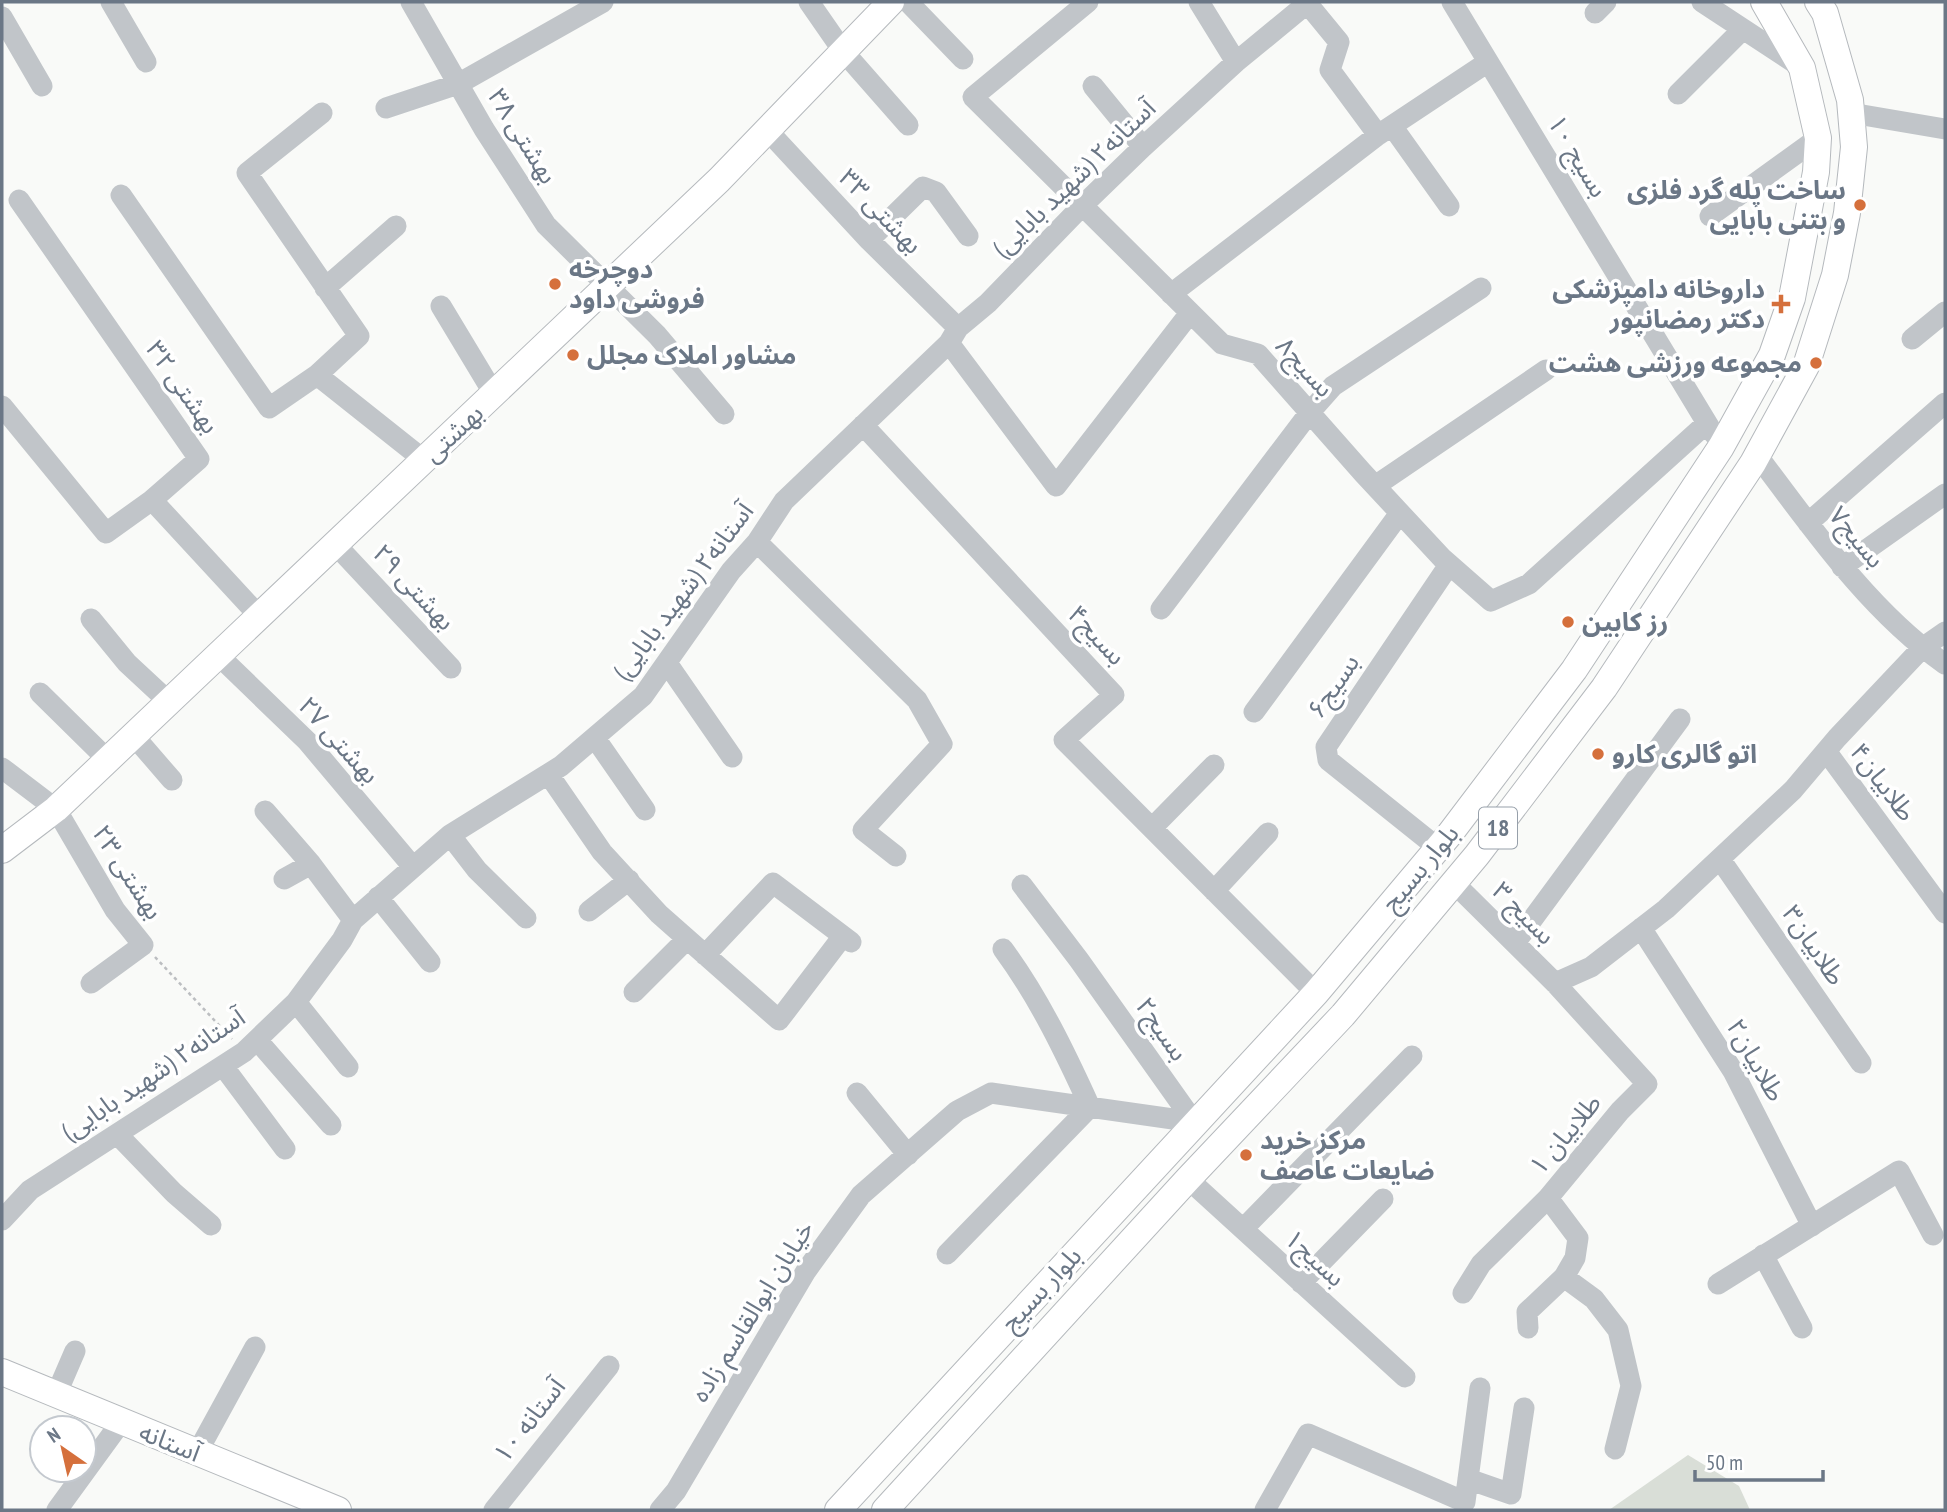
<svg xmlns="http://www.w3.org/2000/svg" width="1947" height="1512" font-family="'PT Sans Narrow','Noto Sans Arabic',sans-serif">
  <rect width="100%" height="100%" fill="#f9faf8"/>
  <path fill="#d9ded7" d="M 1688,1455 L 1739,1486 L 1750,1510 L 1609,1510 Z"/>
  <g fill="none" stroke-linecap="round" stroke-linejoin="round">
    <g stroke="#b5b9bd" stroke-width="28">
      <path id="major" d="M 2,850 L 56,809 L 719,180 L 891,2
        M 2,1372 L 338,1510
        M 838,1510 L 1316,993 L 1449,835 L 1574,670 L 1721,447 L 1772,355 L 1792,298 L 1816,172 L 1818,138 L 1802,68 L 1764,2
        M 885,1510 L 1188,1179 L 1343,1015 L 1477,855 L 1604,688 L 1753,463 L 1806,366 L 1835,275 L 1847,213 L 1854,147 L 1850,100 L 1825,13 L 1818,2"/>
    </g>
    <path stroke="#bcbec1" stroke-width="2.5" stroke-dasharray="3.5 3.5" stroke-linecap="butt" d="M 155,957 L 232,1039"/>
    <path stroke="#c1c5c9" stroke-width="21" d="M 111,2 L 146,62
      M 411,2 L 484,129 L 546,225 L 657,335 L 724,414
      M 809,2 L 843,51 L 908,125
      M 908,2 L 963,59
      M 1088,2 L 973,97 L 1222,344 L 1258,354 L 1363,473 L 1442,558 L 1491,601 L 1529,584 L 1707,423
      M 1199,2 L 1236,62
      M 1452,2 L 1713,433
      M 1702,2 L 1801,67
      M 1307,3 L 1339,42 L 1330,70 L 1378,135
      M 1595,13 L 1606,2
      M 2,17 L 42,86
      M 1093,86 L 1143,147
      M 1678,94 L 1742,30
      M 386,108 L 458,84 L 603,2
      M 1851,113 L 1945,129
      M 1392,126 L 1449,206
      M 767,130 L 869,240 L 958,328
      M 121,195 L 269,408 L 317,375 L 359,336 L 247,173 L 322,113
      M 19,200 L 199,459 L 152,500 L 259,616
      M 1710,216 L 1818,138
      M 869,240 L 923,187 L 936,192 L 968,236
      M 325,288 L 396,226
      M 1171,294 L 1378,135 L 1488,62
      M 441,306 L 494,394
      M 1912,339 L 1945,312
      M 949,343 L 1056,486 L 1190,313
      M 317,375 L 424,460
      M 2,406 L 106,533 L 152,500
      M 863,425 L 1114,695 L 1064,740 L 1316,993
      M 1757,455 C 1812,528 1870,612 1945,664
      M 1375,486 L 1546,370
      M 1808,523 L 1945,403
      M 757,542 L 917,700 L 942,744 L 863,830 L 896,856
      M 335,544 L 451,668
      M 1842,567 L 1945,494
      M 1161,609 L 1310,412 L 1333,386 L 1481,288
      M 91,619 L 127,663 L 169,702
      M 218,655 L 307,741 L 413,867
      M 667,663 L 732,757
      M 40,693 L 108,760
      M 1254,712 L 1400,513
      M 133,735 L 172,780
      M 595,738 L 645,810
      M 1826,751 L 1945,913
      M 2,768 L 56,809 L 115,910 L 143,945 L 91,983
      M 549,775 L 602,852 L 659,914 L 779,1020 L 843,936
      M 265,811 L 311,864 L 353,920
      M 1152,828 L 1214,765
      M 450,835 L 477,870 L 526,918
      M 1438,848 L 1328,760 L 1326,747 L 1449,565
      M 1720,859 L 1861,1063
      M 284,879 L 311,864
      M 1454,883 L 1555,983 L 1647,1084 L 1620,1111 L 1548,1198 L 1578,1238 L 1575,1258 L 1564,1277 L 1594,1299 L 1618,1330 L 1631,1386 L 1615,1449
      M 1214,891 L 1268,833
      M 378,897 L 430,962
      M 589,911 L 629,880
      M 1641,928 L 1733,1071 L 1812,1226
      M 1515,943 L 1680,719
      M 1003,949 C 1039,998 1065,1052 1090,1107
      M 705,955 L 773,883 L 851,942
      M 1555,983 L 1591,967 L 1666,909 L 1793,790 L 1837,738 L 1922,648 L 1945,632
      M 634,992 L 687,939
      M 296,1002 L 348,1067
      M 257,1040 L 331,1125
      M 223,1066 L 285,1149
      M 857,1093 L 908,1155
      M 117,1134 L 174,1193 L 211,1225
      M 1188,1179 L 1405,1377
      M 2,1220 L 30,1190 L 244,1052 L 296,1002 L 342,940 L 353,920 L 450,835 L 561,766 L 643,696 L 731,571 L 757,542 L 784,501 L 949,343 L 958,328 L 988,303 L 1083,205 L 1143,147 L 1236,62 L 1309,2
      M 1243,1229 L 1412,1056
      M 947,1254 L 1090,1107
      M 1763,1255 L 1802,1328
      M 1301,1283 L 1383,1199
      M 1718,1284 L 1899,1171 L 1933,1235
      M 1463,1293 L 1481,1264 L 1548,1198
      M 1528,1328 L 1527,1312 L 1564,1277
      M 56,1395 L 75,1351
      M 197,1453 L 255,1347
      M 1468,1479 L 1511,1494 L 1524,1408
      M 57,1510 L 121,1422
      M 494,1510 L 609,1366
      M 660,1510 L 676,1491 L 806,1271 L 861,1195 L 957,1111 L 991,1093 L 1194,1122 L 1079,960 L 1022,885
      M 1265,1510 L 1308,1434 L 1465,1502 L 1480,1388"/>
    <use href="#major" stroke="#fff" stroke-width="26"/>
  </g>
  <g fill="#d5703c" stroke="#fff" stroke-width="2.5">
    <circle cx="1860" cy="205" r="7"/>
    <circle cx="555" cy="284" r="7"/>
    <path d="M1777.5 293.5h7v7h7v7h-7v7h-7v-7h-7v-7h7z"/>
    <circle cx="573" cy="355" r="7"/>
    <circle cx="1816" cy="363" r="7"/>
    <circle cx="1568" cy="622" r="7"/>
    <circle cx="1598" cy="754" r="7"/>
    <circle cx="1246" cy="1155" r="7"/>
  </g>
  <g text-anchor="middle" stroke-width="7" stroke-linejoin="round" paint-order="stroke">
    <rect fill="#fff" stroke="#97a0aa" stroke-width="2" x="1479" y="807.5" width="38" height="41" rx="5"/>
    <g font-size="24" font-weight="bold" fill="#6b7786">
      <text x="1498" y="836">18</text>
    </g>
    <g font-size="26" fill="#6b7786" stroke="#fff">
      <text transform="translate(523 136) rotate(58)" y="9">بهشتی ۳۸</text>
      <text transform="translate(1578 156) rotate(59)" y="9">بسیج ۱۰</text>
      <text transform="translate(1074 178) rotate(-44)" y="9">آستانه۲ (شهید بابایی)</text>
      <text transform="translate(881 211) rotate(46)" y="9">بهشتی ۳۳</text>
      <text transform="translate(1305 367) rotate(47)" y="9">بسیج۸</text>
      <text transform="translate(183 387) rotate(55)" y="9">بهشتی ۳۲</text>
      <text transform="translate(453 433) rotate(-43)" y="9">بهشتی</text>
      <text transform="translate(1857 537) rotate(50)" y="9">بسیج۷</text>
      <text transform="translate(414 587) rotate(47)" y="9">بهشتی ۲۹</text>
      <text transform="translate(683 591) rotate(-53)" y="9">آستانه۲ (شهید بابایی)</text>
      <text transform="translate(1097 635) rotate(47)" y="9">بسیج۴</text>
      <text transform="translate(1333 686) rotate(-56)" y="9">بسیج۶</text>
      <text transform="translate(339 740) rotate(48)" y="9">بهشتی ۲۷</text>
      <text transform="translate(1883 782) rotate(53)" y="9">طلابیان۴</text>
      <text transform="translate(1420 868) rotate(-50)" y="9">بلوار بسیج</text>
      <text transform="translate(128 872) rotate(57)" y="9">بهشتی ۲۳</text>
      <text transform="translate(1524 913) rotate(45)" y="9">بسیج ۳</text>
      <text transform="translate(1814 945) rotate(56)" y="9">طلابیان۳</text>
      <text transform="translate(1162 1029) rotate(55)" y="9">بسیج۲</text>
      <text transform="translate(1756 1060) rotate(60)" y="9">طلابیان۲</text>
      <text transform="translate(153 1074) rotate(-34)" y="9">آستانه۲ (شهید بابایی)</text>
      <text transform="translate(1565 1134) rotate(-50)" y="9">طلابیان ۱</text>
      <text transform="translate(1315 1258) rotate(42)" y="9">بسیج۱</text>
      <text transform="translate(1041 1289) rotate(-47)" y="9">بلوار بسیج</text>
      <text transform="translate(752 1311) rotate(-58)" y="9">خیابان ابوالقاسم زاده</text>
      <text transform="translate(529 1420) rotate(-52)" y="9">آستانه ۱۰</text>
      <text transform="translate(170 1442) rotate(22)" y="9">آستانه</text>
    </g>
    <g font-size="26" font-weight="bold" fill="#6b7786" stroke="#fff" text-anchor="start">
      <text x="1846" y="199" text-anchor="end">ساخت پله گرد فلزی<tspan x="1846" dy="30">و بتنی بابایی</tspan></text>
      <text x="569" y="278">دوچرخه<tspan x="569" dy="30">فروشی داود</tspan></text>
      <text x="1765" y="298" text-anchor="end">داروخانه دامپزشکی<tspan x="1765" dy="30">دکتر رمضانپور</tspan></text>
      <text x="587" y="364">مشاور املاک مجلل</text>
      <text x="1802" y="372" text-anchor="end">مجموعه ورزشی هشت</text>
      <text x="1582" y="631">رز کابین</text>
      <text x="1612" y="763">اتو گالری کارو</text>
      <text x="1260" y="1149">مرکز خرید<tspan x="1260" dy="30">ضایعات عاصف</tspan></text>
    </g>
  </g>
  <rect width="1947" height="1512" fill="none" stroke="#6b7786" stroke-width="7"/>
  <g transform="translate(63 1449) rotate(326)"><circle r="33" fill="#ffffff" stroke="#c4c9cf" stroke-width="2"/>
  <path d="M0-5L12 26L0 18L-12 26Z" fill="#d5703c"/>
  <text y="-10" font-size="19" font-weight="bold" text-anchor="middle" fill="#6b7786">N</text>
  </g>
  <path d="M1695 1470v10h128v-10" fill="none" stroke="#6b7786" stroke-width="3.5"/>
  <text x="1706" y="1470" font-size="21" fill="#6b7786" stroke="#ffffff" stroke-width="5" paint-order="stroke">50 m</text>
</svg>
